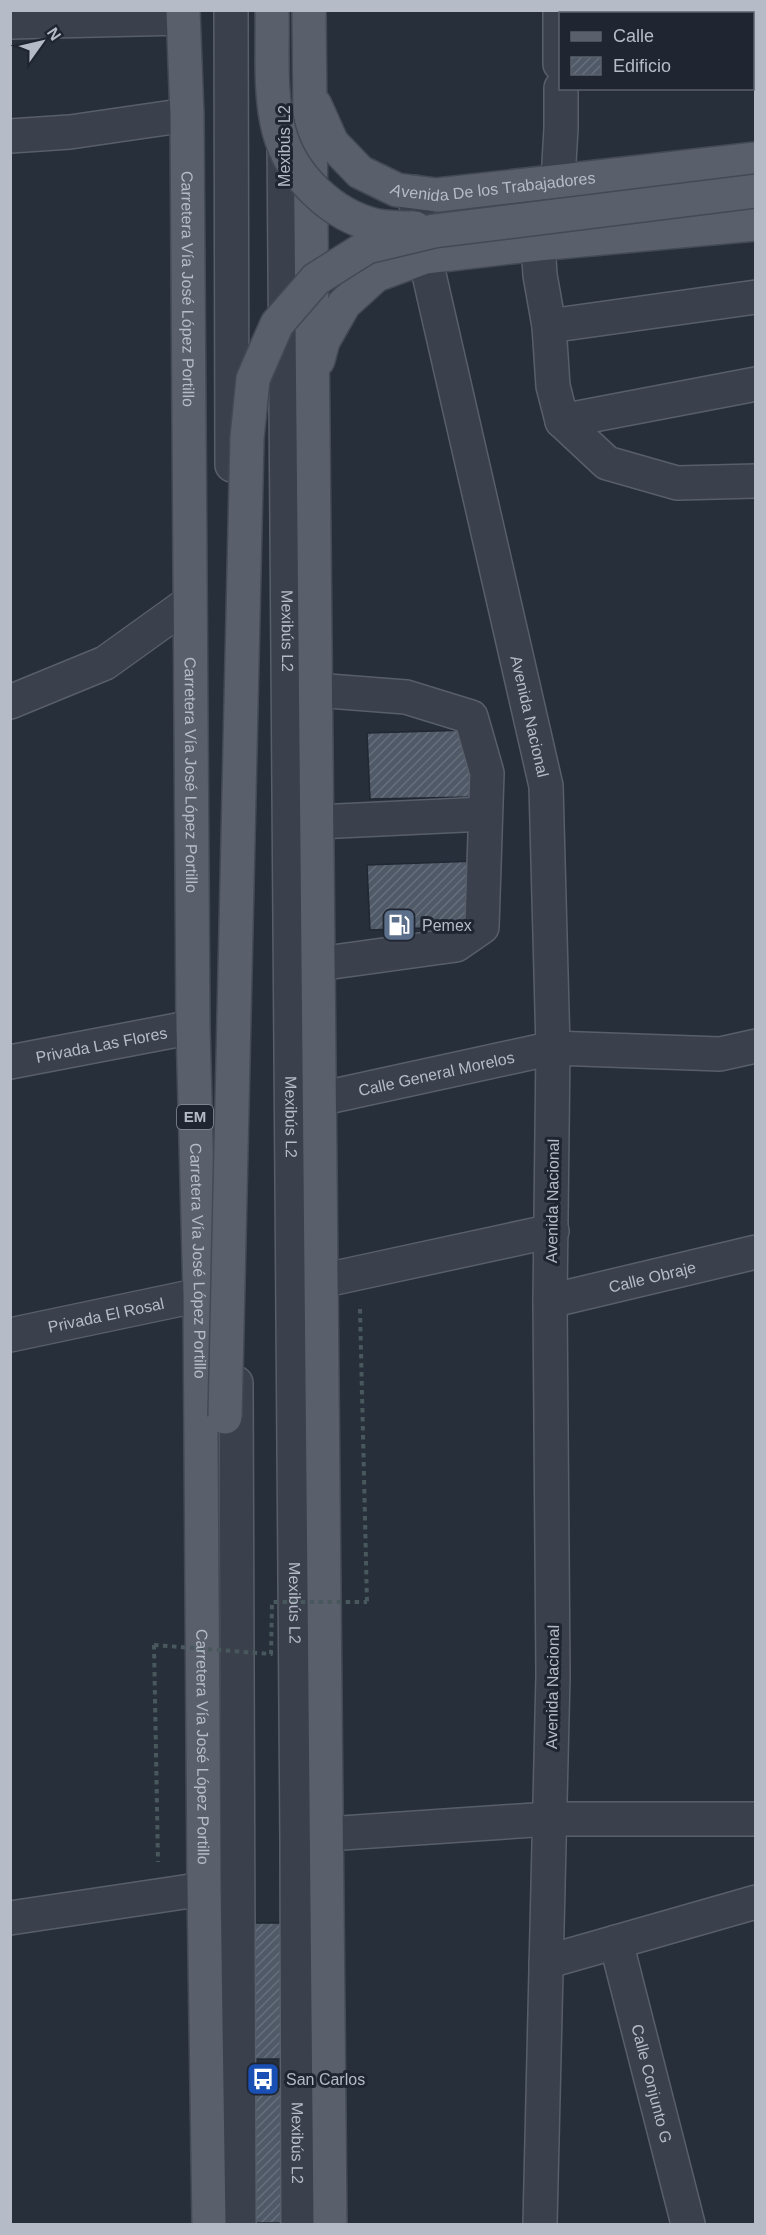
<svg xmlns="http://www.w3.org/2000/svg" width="766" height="2235" font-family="Helvetica,sans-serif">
  <defs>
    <pattern id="building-hatch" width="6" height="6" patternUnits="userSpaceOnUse" patternTransform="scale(1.5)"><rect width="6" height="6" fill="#505967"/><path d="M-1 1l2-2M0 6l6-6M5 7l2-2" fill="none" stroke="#676f7b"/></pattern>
  </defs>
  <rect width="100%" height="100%" fill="#272f3b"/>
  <path fill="url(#building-hatch)" stroke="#212833" stroke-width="1.5" d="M 470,730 L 472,797 L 370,799 L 367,733 Z
    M 476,861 L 478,926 L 370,930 L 367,865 Z
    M 254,1923 L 288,1923 L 288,2059 L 255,2059 Z
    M 249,2087 L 283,2087 L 284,2223 L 250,2223 Z"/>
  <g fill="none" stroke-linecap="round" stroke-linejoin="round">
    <g stroke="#585f6a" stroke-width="36">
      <g id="minor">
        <path d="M 231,10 L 232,465"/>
        <path d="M 560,10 L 560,64"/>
        <path d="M 10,22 L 183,18"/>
        <path d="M 561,88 L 561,128 L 558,180 L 538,244 L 540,275 L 549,326 L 553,386 L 562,421 L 756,384"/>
        <path id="s1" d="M 284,135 L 297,1840 L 298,2224"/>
        <path d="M 10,136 L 70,132 L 187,115"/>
        <path id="s2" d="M 414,192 L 425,257 L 546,786 L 553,1048 L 550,1301 L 553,1675 L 540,2224"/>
        <path d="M 549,326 L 756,297"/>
        <path d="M 562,421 L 607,463 L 677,483 L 756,481"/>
        <path d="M 315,690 L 406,697 L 471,717 L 487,773 L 482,927 L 456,945 L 318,964"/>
        <path d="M 10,702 L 105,663 L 190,602"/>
        <path d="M 317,822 L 485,814"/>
        <path id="s3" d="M 10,1062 L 193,1027"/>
        <path id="s4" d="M 319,1099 L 553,1048 L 720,1054 L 756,1046"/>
        <path d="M 321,1281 L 552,1231"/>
        <path id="s5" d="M 550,1301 L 756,1252"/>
        <path id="s6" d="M 10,1335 L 200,1295"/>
        <path d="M 236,1383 L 239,2224"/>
        <path d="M 327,1834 L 549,1819 L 756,1819"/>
        <path d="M 10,1918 L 204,1889"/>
        <path id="s7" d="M 616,1942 L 688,2224"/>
        <path d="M 546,1962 L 756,1902"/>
      </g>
    </g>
    <g stroke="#434a55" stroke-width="36">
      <g id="major">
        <path id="s8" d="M 183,10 L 187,115 L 193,1027 L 200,1295 L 204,1889 L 209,2224"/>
        <path d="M 309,10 L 330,2224"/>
        <path id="s9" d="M 315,105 L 332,143 L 360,172 L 397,190 L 437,195 L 756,159"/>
        <path d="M 318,360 L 323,341 L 344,304 L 376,275 L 425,257 L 538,244 L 756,224"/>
      </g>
    </g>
    <path stroke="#49585c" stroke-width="4" stroke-dasharray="4.5 4.5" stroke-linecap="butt" d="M 360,1309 L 367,1602
      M 154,1645 L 158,1862"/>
    <use href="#minor" stroke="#3a414c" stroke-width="33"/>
    <use href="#major" stroke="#59606c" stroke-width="33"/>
    <g stroke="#434a55" stroke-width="36" stroke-linecap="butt">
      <path id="major-bridge" d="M 272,10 C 273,48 269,94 279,131 C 291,176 332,216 378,226 C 390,228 403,228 415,228
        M 225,1417 L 247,438 L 253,379 L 277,324 L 316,279 L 367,247 L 434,231 L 756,191"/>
    </g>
    <path stroke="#49585c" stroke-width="4" stroke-dasharray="4.5 4.5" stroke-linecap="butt" d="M 154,1645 L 271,1654 L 272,1602 L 367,1602"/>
    <use href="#major-bridge" stroke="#59606c" stroke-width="33"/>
  </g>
  <defs>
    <g id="fuel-square" transform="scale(1.725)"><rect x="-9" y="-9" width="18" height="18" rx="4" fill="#5c6f8a" stroke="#1f2631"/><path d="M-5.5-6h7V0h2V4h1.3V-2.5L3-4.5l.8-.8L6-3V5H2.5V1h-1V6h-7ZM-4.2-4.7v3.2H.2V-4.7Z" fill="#fff"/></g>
    <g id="bus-square" transform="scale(1.725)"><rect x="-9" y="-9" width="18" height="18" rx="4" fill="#1a4fb4" stroke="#1f2631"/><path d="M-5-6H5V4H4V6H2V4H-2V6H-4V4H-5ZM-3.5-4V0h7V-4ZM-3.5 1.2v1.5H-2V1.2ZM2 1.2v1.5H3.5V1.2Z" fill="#fff"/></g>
  </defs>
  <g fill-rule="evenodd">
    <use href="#fuel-square" x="399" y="925"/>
    <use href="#bus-square" x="263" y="2079"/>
  </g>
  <g text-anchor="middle" stroke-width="6" stroke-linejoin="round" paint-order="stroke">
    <rect fill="#1f2631" stroke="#898f9a" stroke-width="1.5" x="177" y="1105" width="36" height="24" rx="4.5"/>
    <g font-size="15" font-weight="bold" fill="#b6bcc7">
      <text x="195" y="1122">EM</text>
    </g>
    <g font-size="16" fill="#b6bcc7" stroke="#1f2631">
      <text transform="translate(284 146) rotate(-90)" y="6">Mexibús L2</text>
      <text dy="6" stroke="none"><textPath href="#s9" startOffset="220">Avenida De los Trabajadores</textPath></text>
      <text dy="6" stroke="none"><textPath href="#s8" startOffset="279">Carretera Vía José López Portillo</textPath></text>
      <text dy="6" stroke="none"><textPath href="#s1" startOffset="496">Mexibús L2</textPath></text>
      <text dy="6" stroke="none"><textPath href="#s2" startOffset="537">Avenida Nacional</textPath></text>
      <text dy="6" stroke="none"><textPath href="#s8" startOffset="765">Carretera Vía José López Portillo</textPath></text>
      <text dy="6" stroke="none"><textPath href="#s3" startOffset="93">Privada Las Flores</textPath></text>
      <text dy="6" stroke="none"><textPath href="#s4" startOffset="120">Calle General Morelos</textPath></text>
      <text dy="6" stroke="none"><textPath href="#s1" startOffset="982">Mexibús L2</textPath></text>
      <text transform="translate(552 1201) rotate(-89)" y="6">Avenida Nacional</text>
      <text dy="6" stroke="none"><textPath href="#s8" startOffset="1251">Carretera Vía José López Portillo</textPath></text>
      <text dy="6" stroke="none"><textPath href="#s5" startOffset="105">Calle Obraje</textPath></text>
      <text dy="6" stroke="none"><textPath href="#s6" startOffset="98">Privada El Rosal</textPath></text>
      <text dy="6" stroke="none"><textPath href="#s1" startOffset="1468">Mexibús L2</textPath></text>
      <text transform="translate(552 1687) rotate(-89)" y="6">Avenida Nacional</text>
      <text dy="6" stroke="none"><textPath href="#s8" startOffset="1737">Carretera Vía José López Portillo</textPath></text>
      <text dy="6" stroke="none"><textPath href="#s7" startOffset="146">Calle Conjunto G</textPath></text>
      <text dy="6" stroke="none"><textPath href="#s1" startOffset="2008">Mexibús L2</textPath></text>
    </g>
    <g font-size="16" fill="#b6bcc7" stroke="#1f2631" text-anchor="start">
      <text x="422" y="931">Pemex</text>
      <text x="286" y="2085">San Carlos</text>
    </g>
  </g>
  <rect width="766" height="2235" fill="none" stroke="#b6bcc7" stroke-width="24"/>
  <rect x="559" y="12" width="195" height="78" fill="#1f2631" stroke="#5b626d" stroke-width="1.5"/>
  <rect x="571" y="32" width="30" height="9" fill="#59606c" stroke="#5b626d" stroke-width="1.5"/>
  <text x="613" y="42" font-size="18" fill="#b6bcc7">Calle</text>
  <rect x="571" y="57" width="30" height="18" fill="url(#building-hatch)" stroke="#5b626d" stroke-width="1.5"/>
  <text x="613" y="72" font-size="18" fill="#b6bcc7">Edificio</text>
  <g transform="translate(42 42) rotate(56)" stroke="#1f2631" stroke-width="4.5" paint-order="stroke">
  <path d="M0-4.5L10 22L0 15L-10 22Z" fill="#b6bcc7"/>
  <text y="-9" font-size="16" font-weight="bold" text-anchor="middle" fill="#b6bcc7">N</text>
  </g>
</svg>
